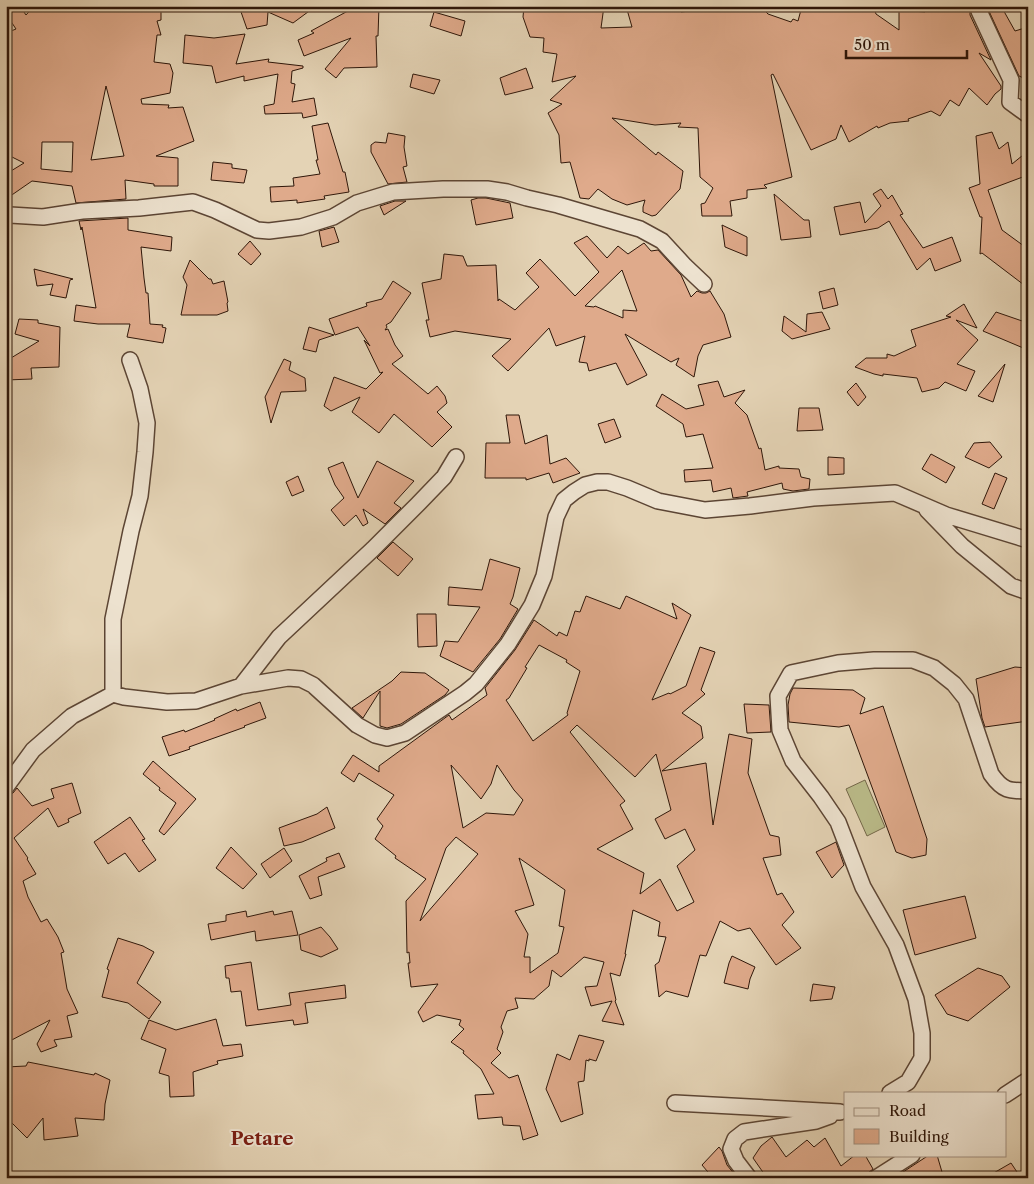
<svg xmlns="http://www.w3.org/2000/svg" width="1034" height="1184" font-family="'Libre Caslon Text',serif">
  <rect width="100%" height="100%" fill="#e4d3b5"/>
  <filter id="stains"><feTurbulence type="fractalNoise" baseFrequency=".004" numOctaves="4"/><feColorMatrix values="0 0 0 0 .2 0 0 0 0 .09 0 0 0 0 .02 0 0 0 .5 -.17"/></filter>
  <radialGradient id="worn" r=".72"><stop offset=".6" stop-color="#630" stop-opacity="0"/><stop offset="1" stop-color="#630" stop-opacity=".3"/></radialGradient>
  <path fill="#babb89" stroke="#746849" d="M 865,780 L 885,827 L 867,836 L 846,789 Z"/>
  <path fill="#dfaa8b" stroke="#2e1609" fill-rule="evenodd" d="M 6,6 L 20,6 L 26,15 L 34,6 L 122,6 L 122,9 L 137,6 L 145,6 L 145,8 L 161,7 L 161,20 L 157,21 L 161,35 L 157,35 L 154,62 L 170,64 L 173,73 L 170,93 L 141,99 L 142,104 L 169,105 L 168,108 L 183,107 L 194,141 L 156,156 L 178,158 L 178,186 L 154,186 L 154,184 L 125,180 L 126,199 L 76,203 L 72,186 L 32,181 L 6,199 L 6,174 L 24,163 L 6,154 L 6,123 L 12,117 L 6,108 L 6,33 L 16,29 L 8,17 L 11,15 ZM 106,86 L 124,156 L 91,160 ZM 42,142 L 73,142 L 72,172 L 41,169 Z
    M 255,6 L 316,6 L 293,23 L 268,12 L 267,25 L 247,29 L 240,9 L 257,7 Z
    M 357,6 L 379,6 L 378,36 L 376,36 L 377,67 L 344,68 L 336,78 L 325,69 L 351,38 L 304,56 L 298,40 L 314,33 L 311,31 Z
    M 524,6 L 604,6 L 601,28 L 632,27 L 626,6 L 681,6 L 681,12 L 715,8 L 718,6 L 760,6 L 768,14 L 791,22 L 793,19 L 798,21 L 802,6 L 833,6 L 842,8 L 849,6 L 873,6 L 876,14 L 899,30 L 899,10 L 925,12 L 923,6 L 970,6 L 970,15 L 991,60 L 979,53 L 1001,86 L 1001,89 L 995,94 L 987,105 L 969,88 L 959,106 L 950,100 L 940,116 L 931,111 L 908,119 L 909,121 L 890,123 L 878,128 L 877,126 L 849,142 L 841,125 L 836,139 L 811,150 L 773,74 L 771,75 L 792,177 L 764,185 L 767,188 L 747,190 L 747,198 L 730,201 L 732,216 L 702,216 L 701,204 L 705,203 L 713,188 L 700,177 L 698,128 L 678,127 L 681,123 L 655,125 L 612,118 L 656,155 L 658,152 L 683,171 L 680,189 L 656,215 L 652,216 L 643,212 L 643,207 L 645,200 L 627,205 L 612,199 L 598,189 L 589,199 L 580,198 L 570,162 L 561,163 L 559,135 L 548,113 L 562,104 L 550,100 L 576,76 L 552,82 L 557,54 L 543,52 L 544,38 L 530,37 L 523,17 Z
    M 988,6 L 1001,6 L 1015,31 L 1028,27 L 1028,80 L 1019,76 L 988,9 Z
    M 434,12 L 465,21 L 461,36 L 430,26 Z
    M 245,34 L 236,64 L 269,59 L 268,62 L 303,66 L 303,68 L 292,71 L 291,83 L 295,84 L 292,102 L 314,98 L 317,115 L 303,118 L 302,113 L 265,114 L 264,106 L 274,104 L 278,74 L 244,81 L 244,76 L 216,83 L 212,66 L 183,63 L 185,35 L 214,38 Z
    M 526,68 L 533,88 L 505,95 L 500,78 Z
    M 413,74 L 440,80 L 434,94 L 410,87 Z
    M 328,123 L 343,172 L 345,172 L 349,192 L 324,196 L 325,199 L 297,203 L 297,200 L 271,202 L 270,187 L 294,186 L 293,178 L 320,174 L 316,160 L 318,160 L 312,126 Z
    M 992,132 L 999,149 L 1008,142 L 1012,164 L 1028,151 L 1028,175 L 988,190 L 1002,230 L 1028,249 L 1028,288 L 982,253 L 980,254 L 982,217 L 980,217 L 969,188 L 980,184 L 976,136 Z
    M 388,133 L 405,136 L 404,147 L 407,166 L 403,167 L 407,182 L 388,184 L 371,152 L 371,145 L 375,142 L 386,143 Z
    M 213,162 L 232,164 L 232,168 L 247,170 L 244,183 L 211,180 Z
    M 881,189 L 888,199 L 892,195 L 903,214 L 900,215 L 923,248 L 952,237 L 961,261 L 935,271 L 930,258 L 917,270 L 889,221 L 878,228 L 840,235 L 834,207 L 860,202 L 865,223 L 881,206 L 873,194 Z
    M 774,194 L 804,220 L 809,220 L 811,237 L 781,240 Z
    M 478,198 L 486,198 L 510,203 L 513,218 L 476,225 L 471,200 Z
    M 395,201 L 406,201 L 384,215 L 380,206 Z
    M 128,218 L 128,230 L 172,237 L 171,251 L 141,247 L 144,278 L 146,293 L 148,293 L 150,324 L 163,325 L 162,327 L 166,328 L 163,343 L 127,337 L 130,324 L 98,324 L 74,321 L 76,305 L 96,308 L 82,227 L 81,230 L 79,221 Z
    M 722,225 L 747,237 L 747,256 L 725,247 Z
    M 334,227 L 339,242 L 322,247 L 319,231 Z
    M 587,236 L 607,258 L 618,246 L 628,254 L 644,243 L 651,251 L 658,250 L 681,275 L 691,297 L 697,291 L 702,293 L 706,293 L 710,291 L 724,314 L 731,337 L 703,345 L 698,356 L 694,377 L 676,365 L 679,358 L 671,362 L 625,334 L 647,375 L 627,385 L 616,363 L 589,371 L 587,363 L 579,362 L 585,336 L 556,346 L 549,328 L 508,371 L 492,356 L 511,339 L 455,331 L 430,337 L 426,320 L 429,320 L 422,283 L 441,279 L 444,254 L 463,256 L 467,266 L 496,265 L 498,301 L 499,299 L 515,310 L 539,287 L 526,273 L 540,259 L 575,296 L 599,272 L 574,243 ZM 622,270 L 637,311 L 623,310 L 623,318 L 595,306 L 594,307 L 585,306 Z
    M 250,241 L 261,254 L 251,265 L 238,254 Z
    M 190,260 L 209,279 L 211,279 L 213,284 L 224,281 L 228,302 L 227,303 L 228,311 L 217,315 L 181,315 L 187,285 L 183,277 Z
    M 34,269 L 73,279 L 70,280 L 66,298 L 50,295 L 53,284 L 37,286 Z
    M 393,281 L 411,293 L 391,322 L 386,325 L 387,327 L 385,330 L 388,329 L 395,345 L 403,356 L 392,364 L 428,394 L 437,386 L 445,396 L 447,403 L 437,412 L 452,427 L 432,447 L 394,414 L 379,433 L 352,412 L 360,397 L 331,411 L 324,406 L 334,377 L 366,389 L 383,372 L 380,373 L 364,340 L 370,346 L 358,327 L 335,335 L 329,319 L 367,306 L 366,303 L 382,299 Z
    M 834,288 L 838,305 L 823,309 L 819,292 Z
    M 964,304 L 977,328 L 956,320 L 978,340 L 957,364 L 975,371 L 966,391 L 945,382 L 939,388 L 922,392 L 917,378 L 883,374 L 883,376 L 874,374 L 855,367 L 866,358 L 887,358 L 887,354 L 894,356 L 916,346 L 911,330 L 951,317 L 946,316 Z
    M 822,312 L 830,329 L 792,339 L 782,331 L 784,316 L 806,332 L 807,314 Z
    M 996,312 L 1028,323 L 1028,350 L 983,331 Z
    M 19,319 L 38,320 L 38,323 L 60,327 L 59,367 L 31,368 L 32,379 L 6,380 L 6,359 L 11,358 L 39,341 L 15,334 Z
    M 309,327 L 334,335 L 319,340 L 316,352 L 303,349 Z
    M 284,359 L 291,362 L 289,370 L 305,378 L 306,391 L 281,392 L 271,423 L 265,397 Z
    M 1005,364 L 993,402 L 978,396 Z
    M 718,381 L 724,397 L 745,390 L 735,403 L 747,415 L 759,449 L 761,448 L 765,470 L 779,466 L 779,468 L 799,469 L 801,477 L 810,479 L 809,489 L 793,491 L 783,489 L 782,483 L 747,492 L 748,496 L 733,498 L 731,488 L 713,492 L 711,480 L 685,482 L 684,470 L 713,468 L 703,434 L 686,437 L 683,424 L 656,406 L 662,394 L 686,409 L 704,405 L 698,385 Z
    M 856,383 L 866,397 L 858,406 L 847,392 Z
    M 799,408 L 819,408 L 823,430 L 797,431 Z
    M 506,415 L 519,415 L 525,444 L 547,435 L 550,464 L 566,458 L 580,473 L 553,483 L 549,473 L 526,480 L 526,478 L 485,478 L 486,443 L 510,443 Z
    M 614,419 L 621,437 L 605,443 L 598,424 Z
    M 990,442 L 1002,457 L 989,468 L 965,457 L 974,443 Z
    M 931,454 L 955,467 L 946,483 L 922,469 Z
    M 828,457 L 844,458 L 844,474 L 828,475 Z
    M 377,461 L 414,481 L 394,503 L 401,508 L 385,524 L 363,509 L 368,523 L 363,526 L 356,515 L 344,526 L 331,510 L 344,498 L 335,485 L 328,468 L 343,462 L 358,498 Z
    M 995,473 L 1007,478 L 994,509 L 982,504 Z
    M 298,476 L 304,491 L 292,496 L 286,482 Z
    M 393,542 L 413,559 L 398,576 L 377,558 Z
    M 490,559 L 520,568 L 513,597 L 510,604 L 518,609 L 500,639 L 473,672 L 440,656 L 445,641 L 458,642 L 480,607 L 448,605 L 449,587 L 482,590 Z
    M 586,596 L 620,609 L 626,596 L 677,619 L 672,603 L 691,615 L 652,700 L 669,693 L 670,694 L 686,686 L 700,647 L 715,652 L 701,690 L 705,694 L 682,713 L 701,726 L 703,738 L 662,771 L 706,763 L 713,825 L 729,734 L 752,739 L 748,773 L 770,835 L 779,837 L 781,855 L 763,858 L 777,895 L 782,893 L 794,912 L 782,925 L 801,948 L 776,965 L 750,928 L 738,931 L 720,921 L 706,956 L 700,955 L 688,997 L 666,991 L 659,997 L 655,965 L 659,962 L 666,937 L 658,936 L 660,922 L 633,910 L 625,954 L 626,954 L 620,976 L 610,973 L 616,1000 L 615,1001 L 624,1025 L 602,1021 L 612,1001 L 591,1006 L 585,987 L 597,986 L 604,962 L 584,957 L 561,977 L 552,970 L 549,986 L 534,999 L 515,998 L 518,1008 L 507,1011 L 501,1027 L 503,1032 L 497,1049 L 501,1053 L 491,1063 L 509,1078 L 518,1075 L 538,1135 L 523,1140 L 520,1126 L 503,1125 L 502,1117 L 478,1119 L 475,1095 L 494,1094 L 481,1069 L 463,1053 L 464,1051 L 451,1042 L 464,1029 L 459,1025 L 461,1020 L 437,1015 L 423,1022 L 418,1012 L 438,984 L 411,987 L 408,963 L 410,963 L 409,952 L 407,953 L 406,901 L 426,879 L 395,858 L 396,856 L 375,839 L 383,826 L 377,819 L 394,795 L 359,773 L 354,782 L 341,773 L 353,755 L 379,772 L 379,766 L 449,715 L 452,720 L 487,695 L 485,688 L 515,650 L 534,620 L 557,636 L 559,632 L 567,636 L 575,611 L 580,612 ZM 539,645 L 567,660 L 566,662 L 580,671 L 567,713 L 568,715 L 533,741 L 506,700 L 509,698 L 527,668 L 525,667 ZM 577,725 L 635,777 L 656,754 L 671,810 L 655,819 L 665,839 L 685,829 L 695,850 L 677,866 L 694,902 L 677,911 L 660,879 L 640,894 L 644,873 L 597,849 L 633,829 L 620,805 L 625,801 L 570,732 ZM 451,765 L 481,799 L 491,784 L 497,765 L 514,790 L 523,800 L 514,815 L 486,813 L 463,828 ZM 456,837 L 478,854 L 420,921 L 446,848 ZM 519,858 L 565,890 L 559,926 L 564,927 L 558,953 L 530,973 L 530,957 L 524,957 L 528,934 L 515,911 L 534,905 Z
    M 417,614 L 436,614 L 437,646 L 418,647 Z
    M 1015,667 L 1028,668 L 1028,721 L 985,727 L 982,718 L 976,679 Z
    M 401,672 L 425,673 L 449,690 L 445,695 L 401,724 L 387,728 L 380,726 L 380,691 L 363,718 L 352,708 L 392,681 Z
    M 793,688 L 853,690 L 865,698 L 860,714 L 883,706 L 927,839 L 926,855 L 912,858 L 896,852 L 849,725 L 839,727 L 789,722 L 788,705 L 790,694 Z
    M 260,702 L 266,718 L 244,726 L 245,727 L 189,747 L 190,749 L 169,756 L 162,737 L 184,730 L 185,732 L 215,720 L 214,719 L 236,709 L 237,711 Z
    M 744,704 L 769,705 L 771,732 L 747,733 Z
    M 153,761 L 196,799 L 164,835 L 159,831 L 176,803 L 159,790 L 160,788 L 143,774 Z
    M 72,783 L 81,813 L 68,819 L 69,822 L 58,827 L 48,808 L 14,838 L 28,858 L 27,859 L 36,874 L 23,881 L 28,897 L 41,922 L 47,919 L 58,937 L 64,952 L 61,953 L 67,989 L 78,1013 L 67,1016 L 72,1037 L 54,1040 L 57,1046 L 41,1052 L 37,1044 L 50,1020 L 6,1043 L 6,798 L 13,793 L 17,788 L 32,806 L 54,798 L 51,789 Z
    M 327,807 L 335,828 L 302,842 L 284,846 L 279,828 L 317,814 Z
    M 130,817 L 145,839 L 142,840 L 156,860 L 139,872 L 125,853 L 108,864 L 94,842 Z
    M 836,842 L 844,865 L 832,878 L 816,852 Z
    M 231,847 L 257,874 L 243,889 L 216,868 Z
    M 284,848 L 292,861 L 270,878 L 261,864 Z
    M 339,853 L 345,867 L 318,877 L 322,895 L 310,899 L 299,876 L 327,861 L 326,858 Z
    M 965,896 L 976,938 L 915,955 L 903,910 Z
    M 246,911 L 247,917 L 273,911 L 274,915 L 292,911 L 298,935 L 256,941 L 255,931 L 211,940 L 208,924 L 226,921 L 226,915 Z
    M 321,927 L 330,937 L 338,949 L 321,957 L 301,950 L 299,935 Z
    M 118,938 L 143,946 L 154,952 L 137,983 L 161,1002 L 149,1019 L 128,1003 L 102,997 L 109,970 L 107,969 Z
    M 732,956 L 755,967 L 750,979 L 748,989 L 724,983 L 729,963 Z
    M 251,962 L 258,1010 L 291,1005 L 289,993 L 345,985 L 346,998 L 305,1003 L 308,1023 L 294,1025 L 293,1020 L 246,1026 L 241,991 L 231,992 L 229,978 L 226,978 L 225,966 Z
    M 978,968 L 1002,976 L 1010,987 L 968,1021 L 947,1014 L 935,995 Z
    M 813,984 L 835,987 L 832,999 L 810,1001 Z
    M 216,1019 L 223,1046 L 241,1044 L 243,1056 L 217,1061 L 218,1064 L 193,1072 L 194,1096 L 170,1097 L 169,1076 L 159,1073 L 166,1049 L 141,1039 L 149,1020 L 176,1030 Z
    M 579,1035 L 604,1041 L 596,1061 L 589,1059 L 589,1061 L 586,1060 L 584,1081 L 578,1082 L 583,1114 L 561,1122 L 546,1089 L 557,1054 L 570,1060 Z
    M 28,1062 L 94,1075 L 95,1073 L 110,1080 L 105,1104 L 104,1120 L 75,1118 L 78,1136 L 44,1140 L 43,1118 L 27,1138 L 6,1117 L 6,1067 L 26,1066 Z
    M 772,1137 L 786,1157 L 807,1140 L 814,1147 L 825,1138 L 841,1166 L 855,1155 L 865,1155 L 873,1169 L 868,1173 L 867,1178 L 767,1178 L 753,1158 L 761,1146 Z
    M 719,1147 L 722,1151 L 727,1165 L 735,1175 L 733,1178 L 713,1178 L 702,1165 Z
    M 929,1155 L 937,1155 L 942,1172 L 933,1178 L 894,1178 Z
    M 1011,1163 L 1021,1178 L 985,1178 Z"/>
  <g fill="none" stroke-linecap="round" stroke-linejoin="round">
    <g stroke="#5c4534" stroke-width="18">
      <path id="street" d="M 979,6 L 979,11 L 1011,80 L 1010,102 L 1028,115
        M 6,216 L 10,215 L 43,217 L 82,211 L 139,208 L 193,202 L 215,210 L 257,230 L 269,231 L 301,227 L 333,217 L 357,203 L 393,192 L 443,189 L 487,189 L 507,192 L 527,198 L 558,205 L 640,229 L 662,241 L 685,266 L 704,284
        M 927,510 L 962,546 L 1011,586 L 1028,592
        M 241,686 L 279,637 L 373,549 L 417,505 L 444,477 L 456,457
        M 113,694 L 113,619 L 131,531 L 140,496 L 145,452 L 147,423 L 140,389 L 130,360
        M 6,787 L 33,750 L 72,716 L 113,694 L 124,697 L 167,702 L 196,701 L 241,686 L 288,678 L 301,679 L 313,685 L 357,725 L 375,735 L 387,738 L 405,733 L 465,693 L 476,684 L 508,644 L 532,605 L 544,576 L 556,517 L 564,500 L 574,492 L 585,485 L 597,482 L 608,482 L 627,488 L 658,501 L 705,510 L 750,506 L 813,498 L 895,493 L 946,515 L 1028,540
        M 890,1093 L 908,1082 L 922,1058 L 922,1033 L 916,999 L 896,945 L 863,887 L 838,822 L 821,797 L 793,761 L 780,730 L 778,696 L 791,673 L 838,663 L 874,660 L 913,660 L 934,668 L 954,684 L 966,699 L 991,774 C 1003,791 1009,791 1028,791
        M 1005,1095 L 1028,1080
        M 675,1103 L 840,1112
        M 749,1178 L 736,1161 L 731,1149 L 735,1139 L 744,1132 L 816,1121 L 830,1116
        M 876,1178 L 912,1155"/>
    </g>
    <use href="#street" stroke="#ede2cf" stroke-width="15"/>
  </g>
  <g text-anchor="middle" stroke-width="4" stroke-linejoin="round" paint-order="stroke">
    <g font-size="19" font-weight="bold" fill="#7a1f14" stroke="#ede2cf">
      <text x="262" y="1145">Petare</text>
    </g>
  </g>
  <rect width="1034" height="1184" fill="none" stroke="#e4d3b5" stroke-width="25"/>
  <rect x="8" y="8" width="1019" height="1169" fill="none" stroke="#2e1609" stroke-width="2.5"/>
  <rect x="12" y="12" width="1009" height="1159" fill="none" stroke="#2e1609"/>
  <rect x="844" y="1092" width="162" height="65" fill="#ede2cf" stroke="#a19080"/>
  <rect x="854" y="1108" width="25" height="8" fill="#ede2cf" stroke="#a19080"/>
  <text x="889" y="1116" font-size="15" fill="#2e1609">Road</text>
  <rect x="854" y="1129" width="25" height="15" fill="#dfaa8b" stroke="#a19080"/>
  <text x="889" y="1142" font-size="15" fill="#2e1609">Building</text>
  <path d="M846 50v8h121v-8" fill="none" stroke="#2e1609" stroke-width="2.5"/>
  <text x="854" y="50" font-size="15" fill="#2e1609" stroke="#ede2cf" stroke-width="4" paint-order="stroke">50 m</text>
  <rect width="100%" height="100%" filter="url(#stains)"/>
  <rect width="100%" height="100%" fill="url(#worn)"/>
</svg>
